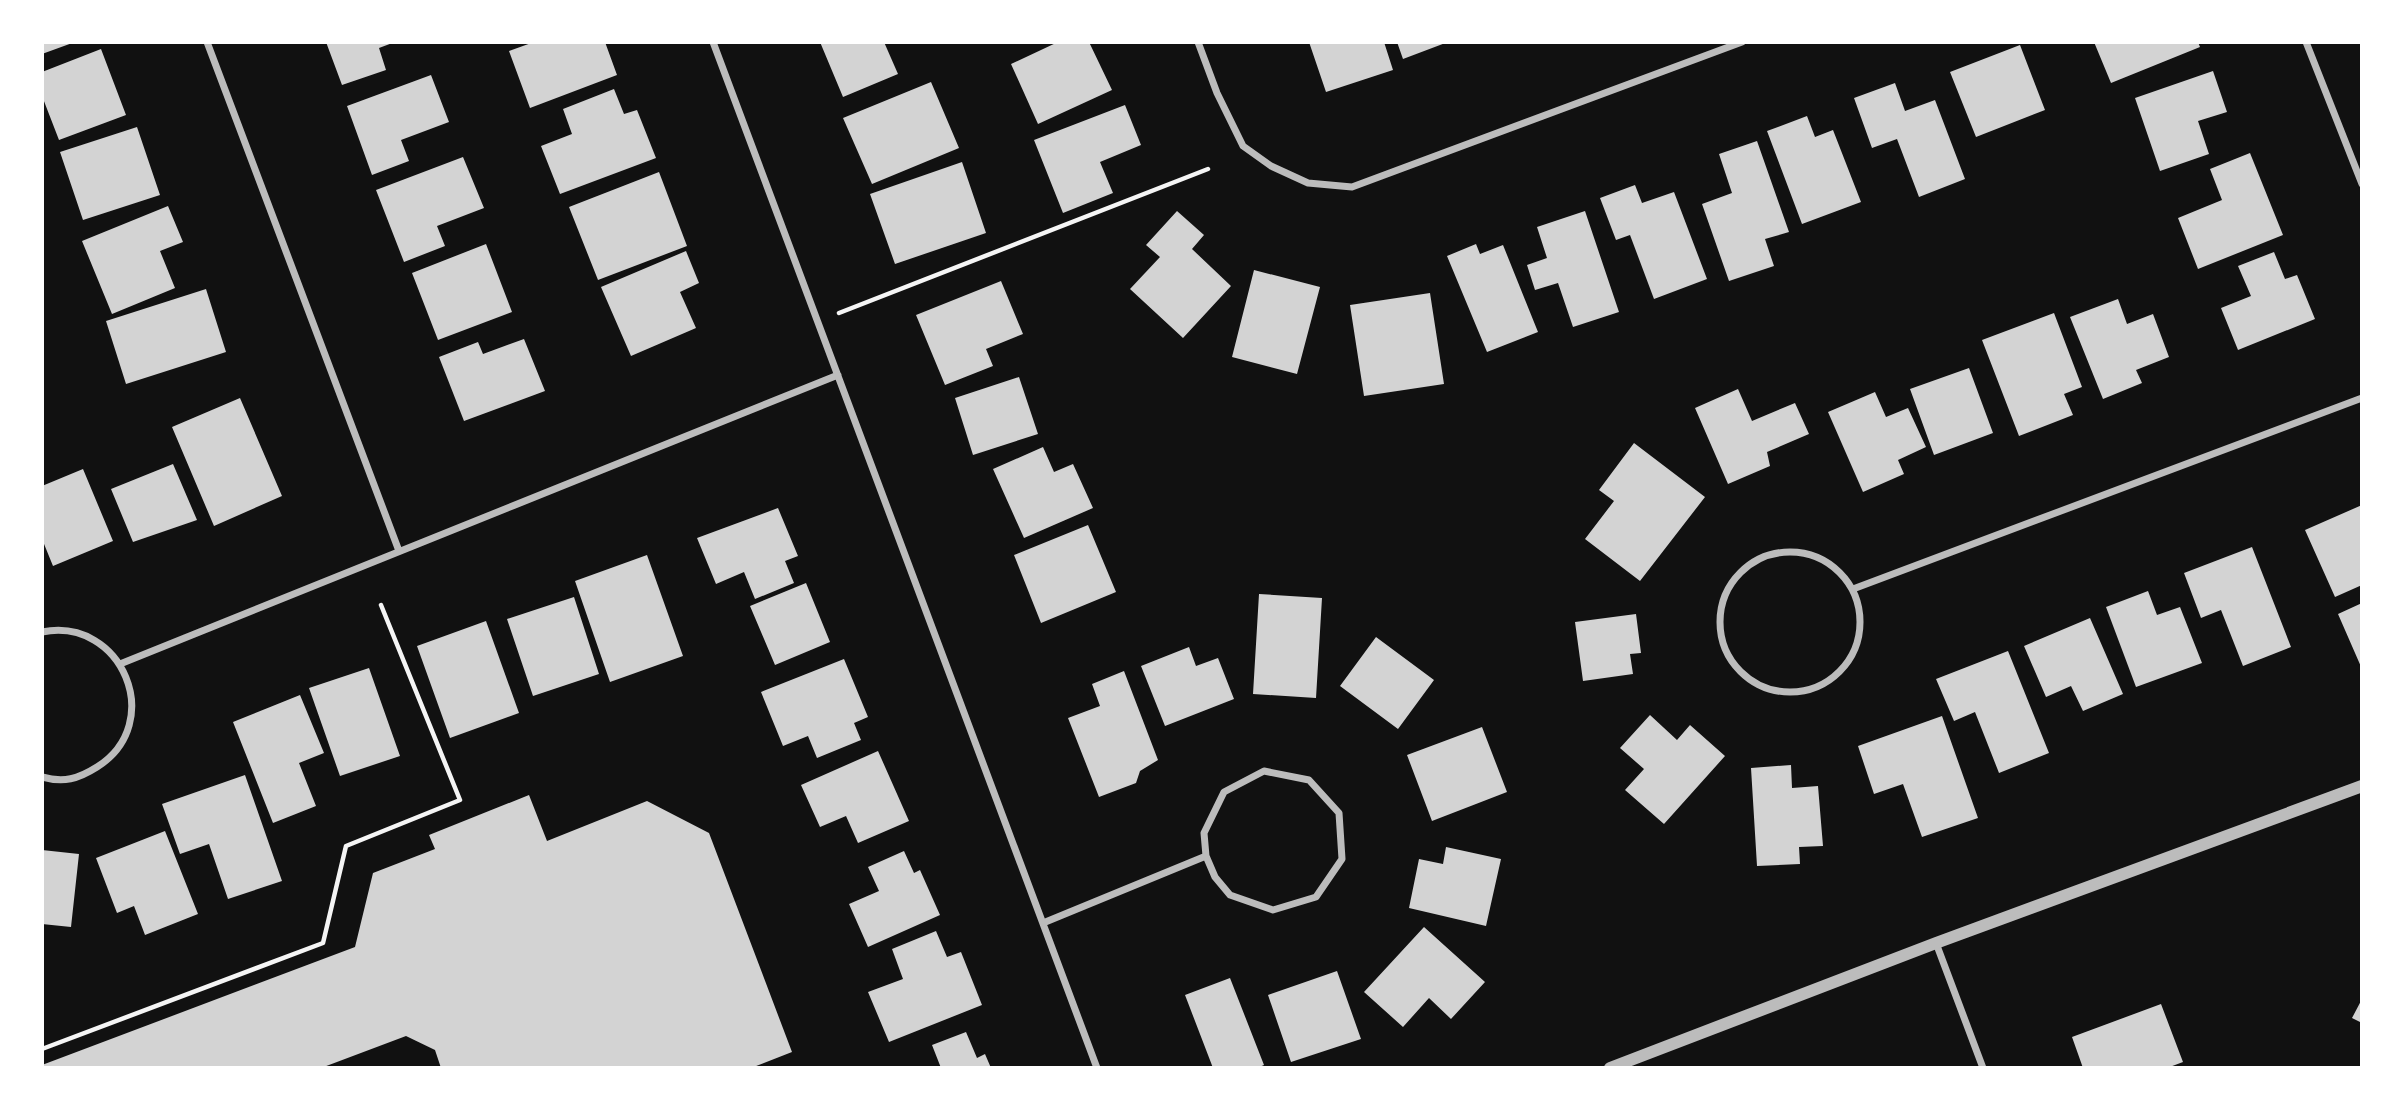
<svg xmlns="http://www.w3.org/2000/svg" width="2404" height="1110" font-family="'Fira Sans',sans-serif">
  <rect width="100%" height="100%" fill="#111"/>
  <path fill="#d3d3d3" d="M 42,42 L 75,42 L 42,54 Z
    M 326,42 L 395,42 L 379,48 L 386,70 L 342,85 Z
    M 534,42 L 605,42 L 617,75 L 530,108 L 509,51 Z
    M 820,42 L 884,42 L 898,74 L 843,97 Z
    M 1058,42 L 1089,42 L 1112,90 L 1038,124 L 1011,64 Z
    M 1309,42 L 1384,42 L 1393,70 L 1326,92 Z
    M 1397,42 L 1448,42 L 1403,59 Z
    M 2094,42 L 2198,42 L 2200,47 L 2111,83 Z
    M 2020,45 L 2045,110 L 1976,137 L 1950,72 Z
    M 101,49 L 126,115 L 59,140 L 42,96 L 42,72 Z
    M 2213,71 L 2227,112 L 2198,121 L 2209,154 L 2160,171 L 2135,98 Z
    M 431,75 L 449,122 L 401,140 L 409,161 L 372,175 L 347,106 Z
    M 931,82 L 959,148 L 872,184 L 843,118 Z
    M 1895,83 L 1905,111 L 1935,100 L 1965,179 L 1919,197 L 1897,139 L 1872,148 L 1854,98 Z
    M 614,89 L 624,114 L 637,110 L 656,158 L 560,194 L 541,146 L 572,134 L 563,109 Z
    M 1125,105 L 1141,145 L 1100,162 L 1113,193 L 1063,213 L 1034,140 Z
    M 1807,116 L 1815,137 L 1833,130 L 1861,202 L 1802,224 L 1767,131 Z
    M 137,127 L 160,195 L 83,220 L 60,152 Z
    M 1757,141 L 1789,232 L 1765,239 L 1774,266 L 1729,281 L 1702,204 L 1732,193 L 1719,154 Z
    M 2250,153 L 2283,235 L 2198,269 L 2178,218 L 2222,200 L 2210,169 Z
    M 463,157 L 484,208 L 437,226 L 445,246 L 404,262 L 376,190 Z
    M 962,162 L 986,233 L 895,264 L 870,194 Z
    M 659,172 L 687,246 L 598,280 L 569,207 Z
    M 1635,185 L 1642,203 L 1674,192 L 1707,279 L 1654,299 L 1630,235 L 1616,240 L 1600,198 Z
    M 168,206 L 183,242 L 160,251 L 175,288 L 112,314 L 82,241 Z
    M 1177,211 L 1204,235 L 1192,249 L 1231,286 L 1183,338 L 1130,289 L 1160,257 L 1146,245 Z
    M 1585,211 L 1619,312 L 1573,327 L 1558,283 L 1535,290 L 1527,265 L 1547,258 L 1537,227 Z
    M 486,244 L 512,312 L 438,340 L 412,273 Z
    M 1476,244 L 1480,254 L 1503,245 L 1538,332 L 1487,352 L 1447,256 Z
    M 686,251 L 699,283 L 680,292 L 696,328 L 631,356 L 601,287 Z
    M 2274,252 L 2285,279 L 2297,275 L 2315,319 L 2238,350 L 2221,308 L 2251,296 L 2238,266 Z
    M 1254,270 L 1320,287 L 1297,374 L 1232,357 Z
    M 1001,281 L 1023,334 L 986,349 L 993,366 L 945,385 L 916,315 Z
    M 206,289 L 226,352 L 126,384 L 106,321 Z
    M 1430,293 L 1444,384 L 1364,396 L 1350,305 Z
    M 2118,299 L 2127,324 L 2153,314 L 2169,357 L 2136,370 L 2142,383 L 2103,399 L 2070,317 Z
    M 2054,313 L 2082,387 L 2064,394 L 2073,415 L 2019,436 L 1982,340 Z
    M 524,339 L 545,391 L 464,421 L 439,357 L 478,342 L 483,354 Z
    M 1969,368 L 1993,433 L 1934,455 L 1910,389 Z
    M 1019,377 L 1038,434 L 973,455 L 955,398 Z
    M 1738,389 L 1752,421 L 1795,403 L 1809,434 L 1767,452 L 1770,466 L 1728,484 L 1695,408 Z
    M 1875,392 L 1886,417 L 1908,408 L 1926,447 L 1898,460 L 1904,474 L 1863,492 L 1828,412 Z
    M 240,398 L 282,496 L 214,526 L 172,427 Z
    M 1634,443 L 1705,497 L 1640,581 L 1585,539 L 1614,501 L 1599,490 Z
    M 1043,447 L 1054,472 L 1073,464 L 1093,508 L 1024,538 L 993,469 Z
    M 173,464 L 197,520 L 133,542 L 111,489 Z
    M 83,469 L 113,541 L 53,566 L 42,539 L 42,486 Z
    M 2362,505 L 2362,585 L 2335,597 L 2305,530 Z
    M 778,508 L 798,556 L 785,561 L 794,583 L 755,599 L 744,572 L 716,584 L 697,538 Z
    M 1088,525 L 1116,592 L 1041,623 L 1014,555 Z
    M 2252,547 L 2291,647 L 2243,666 L 2221,610 L 2201,618 L 2184,573 Z
    M 647,555 L 683,656 L 610,682 L 575,581 Z
    M 806,583 L 830,642 L 775,665 L 750,606 Z
    M 2148,591 L 2157,615 L 2180,607 L 2202,663 L 2136,687 L 2106,607 Z
    M 1259,594 L 1322,598 L 1316,698 L 1253,694 Z
    M 574,597 L 599,674 L 533,696 L 507,619 Z
    M 2362,603 L 2362,669 L 2338,614 Z
    M 1636,614 L 1641,653 L 1630,654 L 1633,674 L 1583,681 L 1575,622 Z
    M 2090,618 L 2123,694 L 2083,711 L 2071,686 L 2046,697 L 2024,646 Z
    M 486,621 L 519,713 L 450,738 L 417,646 Z
    M 1376,637 L 1434,680 L 1398,729 L 1340,686 Z
    M 1189,647 L 1196,666 L 1218,658 L 1234,699 L 1165,726 L 1141,666 Z
    M 2008,651 L 2049,753 L 1999,773 L 1975,712 L 1954,721 L 1936,679 Z
    M 844,659 L 868,717 L 854,723 L 861,740 L 817,758 L 808,736 L 783,746 L 761,692 Z
    M 369,668 L 400,756 L 340,776 L 309,688 Z
    M 1124,671 L 1158,760 L 1140,771 L 1136,783 L 1099,797 L 1068,718 L 1100,706 L 1092,684 Z
    M 300,695 L 324,753 L 299,763 L 316,806 L 273,823 L 233,722 Z
    M 1650,715 L 1677,740 L 1690,725 L 1725,756 L 1664,824 L 1625,790 L 1644,769 L 1620,748 Z
    M 1942,716 L 1978,818 L 1922,837 L 1903,784 L 1874,794 L 1858,746 Z
    M 1482,727 L 1507,792 L 1432,821 L 1407,755 Z
    M 878,751 L 909,821 L 858,843 L 846,816 L 820,827 L 801,785 Z
    M 1791,765 L 1792,788 L 1818,786 L 1823,846 L 1799,847 L 1800,864 L 1757,866 L 1751,768 Z
    M 245,775 L 282,881 L 228,899 L 209,844 L 180,854 L 162,804 Z
    M 529,795 L 547,841 L 647,801 L 709,833 L 792,1052 L 751,1068 L 441,1068 L 435,1050 L 406,1036 L 321,1068 L 42,1068 L 42,1065 L 355,947 L 373,873 L 435,849 L 429,835 Z
    M 165,831 L 198,914 L 145,935 L 134,906 L 117,913 L 96,858 Z
    M 1446,847 L 1501,859 L 1486,926 L 1409,908 L 1419,859 L 1443,864 Z
    M 42,850 L 79,854 L 71,927 L 42,924 Z
    M 904,851 L 914,873 L 920,870 L 940,915 L 868,947 L 849,904 L 879,891 L 868,867 Z
    M 1424,927 L 1485,982 L 1451,1019 L 1429,998 L 1403,1027 L 1364,992 Z
    M 936,931 L 947,957 L 961,952 L 982,1005 L 889,1042 L 868,992 L 903,979 L 892,949 Z
    M 1337,971 L 1361,1039 L 1291,1062 L 1268,995 Z
    M 1230,978 L 1264,1065 L 1257,1068 L 1213,1068 L 1185,995 Z
    M 2362,999 L 2362,1023 L 2352,1018 Z
    M 2161,1004 L 2183,1062 L 2167,1068 L 2083,1068 L 2072,1037 Z
    M 966,1032 L 977,1058 L 985,1054 L 991,1068 L 941,1068 L 932,1045 Z"/>
  <g fill="none" stroke-linecap="round" stroke-linejoin="round">
    <path stroke="#f5f5f5" stroke-width="4.5" d="M 839,313 L 1208,169
      M 42,1049 L 323,943 L 346,846 L 460,800 L 381,605"/>
    <path stroke="#bcbcbc" stroke-width="7" d="M 207,42 L 399,551
      M 713,42 L 1097,1068
      M 1198,42 L 1217,93 L 1243,146 L 1271,166 L 1308,183 L 1352,187 L 1742,42
      M 2306,42 L 2362,184
      M1720 622a70 70 0 1 1 140 0a70 70 0 1 1-140 0Z
      M 1853,589 L 2362,398
      M 42,632 C 122,616 167,723 97,767 C 78,779 64,783 42,777
      M 120,664 L 838,375
      M 1264,771 L 1309,780 L 1339,813 L 1342,859 L 1316,897 L 1273,910 L 1230,895 L 1215,877 L 1206,856 L 1204,833 L 1224,792 Z
      M 1043,923 L 1206,856
      M 1936,943 L 1983,1068"/>
    <path stroke="#bcbcbc" stroke-width="12" d="M 1610,1068 L 1936,943 L 2362,786"/>
  </g>
  <rect width="2404" height="1110" fill="none" stroke="#ffffff" stroke-width="88"/>
</svg>
